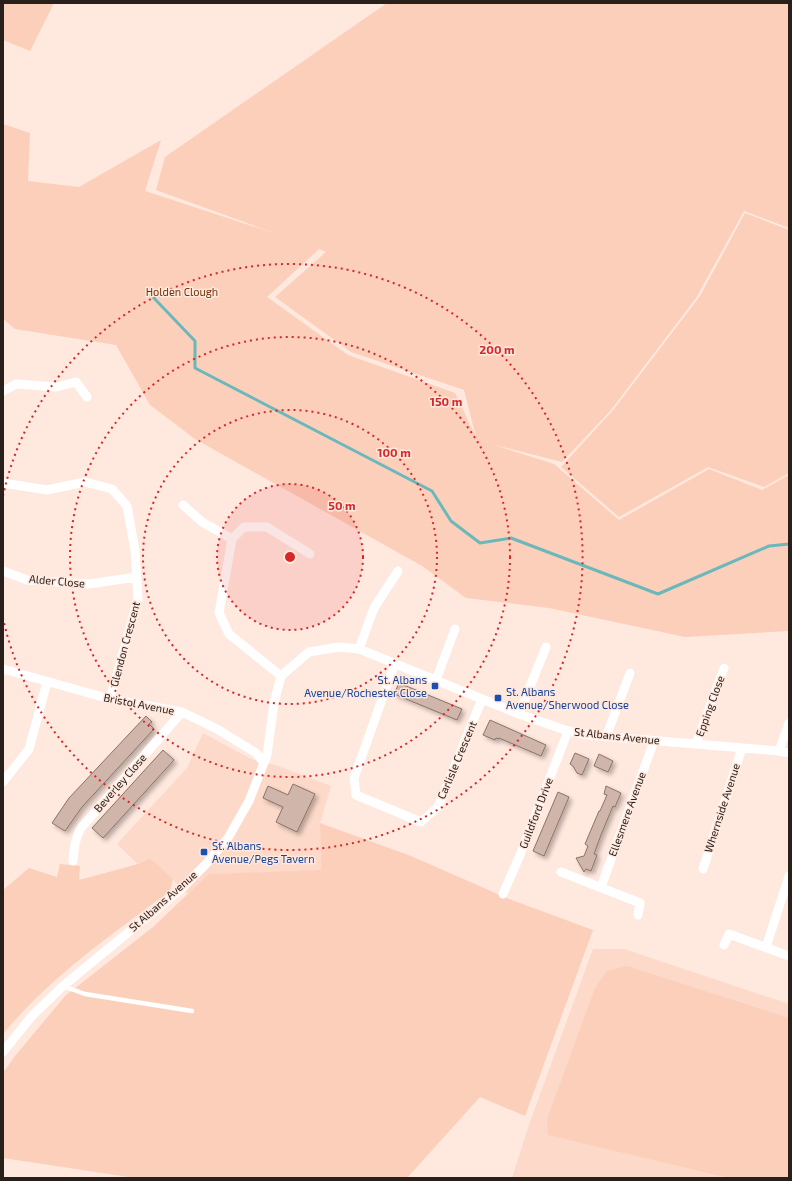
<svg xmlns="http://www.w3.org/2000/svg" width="792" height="1181" font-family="'Exo 2',sans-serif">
  <defs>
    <filter id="shadow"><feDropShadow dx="3" dy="3" stdDeviation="2" flood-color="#0004"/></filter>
  </defs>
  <rect width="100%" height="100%" fill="#ffe8de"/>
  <path fill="#fcd9c9" d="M 203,733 L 251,759 L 275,765 L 331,786 L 320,823 L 321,871 L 209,874 L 188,894 L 150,858 L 138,864 L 117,844 L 187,768 Z
    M 593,949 L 624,949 L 789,1004 L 789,1178 L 512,1178 L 529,1125 Z"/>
  <path fill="#fccfbb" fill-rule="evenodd" d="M 3,3 L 54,3 L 30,51 L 3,40 Z
    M 387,3 L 789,3 L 789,228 L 744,211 L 696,298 L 611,410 L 562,462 L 491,444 L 554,464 L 619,520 L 709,469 L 762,490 L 789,475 L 789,631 L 685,637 L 549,608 L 466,598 L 422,566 L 195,439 L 150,405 L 116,345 L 15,329 L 3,319 L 3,124 L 30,133 L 28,181 L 79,187 L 161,140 L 145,191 L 277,234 L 156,190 L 165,157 ZM 319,249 L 326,252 L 275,297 L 351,352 L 464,390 L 476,437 L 455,393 L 348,355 L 267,297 Z
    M 745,213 L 789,230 L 789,473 L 764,487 L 708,467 L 619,517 L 561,467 L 614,409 L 700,296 Z
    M 320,823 L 411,856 L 509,899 L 593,930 L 525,1116 L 480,1097 L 407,1178 L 330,1178 L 303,1177 L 300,1178 L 135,1178 L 3,1158 L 3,1073 L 15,1056 L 65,996 L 153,927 L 209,874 L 321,870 Z
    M 150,858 L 173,879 L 170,891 C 111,935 50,977 3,1034 L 3,890 L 29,868 L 57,877 L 60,864 L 80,866 L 79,880 L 138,864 Z
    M 627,966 L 789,1018 L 789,1178 L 729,1178 L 548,1135 L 547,1119 L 595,988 L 607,971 Z"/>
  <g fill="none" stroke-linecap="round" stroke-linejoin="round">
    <path stroke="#6bb8bb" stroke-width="3" d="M 151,295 L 195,341 L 195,368 L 432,491 L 451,521 L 480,543 L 511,538 L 658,594 L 769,546 L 789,544"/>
  </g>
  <path fill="#d0b6aa" stroke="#8a7267" filter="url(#shadow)" d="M 399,683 L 462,709 L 457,720 L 394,694 Z
    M 146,716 L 152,722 L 149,724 L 154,729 L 82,807 L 65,831 L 52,823 L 69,798 Z
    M 490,720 L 546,745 L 541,756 L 499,738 L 499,739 L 496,738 L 495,740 L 483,735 Z
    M 163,750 L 174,760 L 103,838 L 92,828 Z
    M 575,753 L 589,759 L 582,775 L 577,773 L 573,766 L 570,764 Z
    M 599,754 L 613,761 L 608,772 L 594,766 Z
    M 293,784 L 315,794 L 297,832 L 276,822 L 283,807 L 263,798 L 268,786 L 288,795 Z
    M 606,786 L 621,793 L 615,807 L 613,806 L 601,835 L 594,854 L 597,855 L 591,871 L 586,869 L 584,872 L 576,858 L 584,856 L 588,846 L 585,844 L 599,811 L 600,811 L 607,795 L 604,794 Z
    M 558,792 L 569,797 L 544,856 L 533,851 Z"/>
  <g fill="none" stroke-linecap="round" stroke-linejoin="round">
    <path stroke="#fff" stroke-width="4.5" d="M 63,986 L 85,994 L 192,1011"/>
    <path stroke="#fff" stroke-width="9" d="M 3,391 L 16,384 L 56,387 L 76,382 L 87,397
      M 3,483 L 47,490 L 85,482 L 112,489 L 127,506 L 135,550 L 138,599 L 110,699
      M 183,505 L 202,522 L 232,539
      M 3,571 L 27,580 L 89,584 L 136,577
      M 359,649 L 374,608 L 398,571
      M 395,663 L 354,778 L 356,795 L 421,822 L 438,807 L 482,699
      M 3,669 L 110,699 L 182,712 L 217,729 L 256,753 L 264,763
      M 281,676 L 229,634 L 219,613 L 232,539 L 244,527 L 267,527 L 310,554
      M 436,680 L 455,629
      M 519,714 L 546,647
      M 606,737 L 630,673
      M 696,744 L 724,668
      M 779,751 L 789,723
      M 3,782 L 29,749 L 47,682
      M 73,861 C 74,849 75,837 82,827 L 182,712
      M 703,869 L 742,748
      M 561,872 L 640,903 L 638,915
      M 601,887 L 654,741
      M 503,894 L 520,855 L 568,731
      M 724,945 L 729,934 L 789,956
      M 766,947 L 789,876
      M 3,1052 L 32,1016 L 63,986 L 181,889 L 205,865 L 228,838 L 249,801 L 267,755 L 274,703 L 281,676 L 309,652 L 339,647 L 359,649 L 519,714 L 568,731 L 588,735 L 779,751 L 789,753"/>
  </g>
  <circle cx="290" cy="557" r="73" fill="#d62828" fill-opacity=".12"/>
  <g fill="none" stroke="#d62828" stroke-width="2" stroke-dasharray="2 4">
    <circle cx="290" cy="557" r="73"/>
    <circle cx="290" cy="557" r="147"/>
    <circle cx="290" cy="557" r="220"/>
    <path d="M3 496A293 293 0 1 1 3 618"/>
  </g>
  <g fill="#1a4fb4" stroke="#ffe8de" stroke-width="1.5">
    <rect x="431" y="682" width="8" height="8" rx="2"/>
    <rect x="494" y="694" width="8" height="8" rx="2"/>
    <rect x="200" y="848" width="8" height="8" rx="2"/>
  </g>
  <g text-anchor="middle" stroke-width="3" stroke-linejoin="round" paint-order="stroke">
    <g font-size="11" fill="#76320a" stroke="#ffe8de">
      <text x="182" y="296">Holden Clough</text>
    </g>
    <g font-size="11" fill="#2a201b" stroke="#ffe8de">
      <text transform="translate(57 581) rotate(5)" y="4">Alder Close</text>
      <text transform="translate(125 644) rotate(-75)" y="4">Glendon Crescent</text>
      <text transform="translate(139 704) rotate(11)" y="4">Bristol Avenue</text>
      <text transform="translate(710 706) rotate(-70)" y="4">Epping Close</text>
      <text transform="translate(617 736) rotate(6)" y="4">St Albans Avenue</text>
      <text transform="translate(457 760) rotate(-67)" y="4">Carlisle Crescent</text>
      <text transform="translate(120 783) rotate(-49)" y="4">Beverley Close</text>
      <text transform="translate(722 808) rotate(-72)" y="4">Whernside Avenue</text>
      <text transform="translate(536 813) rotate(-69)" y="4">Guildford Drive</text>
      <text transform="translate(627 814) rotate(-70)" y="4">Ellesmere Avenue</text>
      <text transform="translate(163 901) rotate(-41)" y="4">St Albans Avenue</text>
    </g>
    <g font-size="11" fill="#164399" stroke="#ffe8de" text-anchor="start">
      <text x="427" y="684" text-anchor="end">St. Albans<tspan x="427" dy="13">Avenue/Rochester Close</tspan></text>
      <text x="506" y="696">St. Albans<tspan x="506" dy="13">Avenue/Sherwood Close</tspan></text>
      <text x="212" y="850">St. Albans<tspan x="212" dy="13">Avenue/Pegs Tavern</tspan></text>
    </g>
  </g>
  <circle cx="290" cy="557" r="6" fill="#d62828" stroke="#ffe8de" stroke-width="2"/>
  <g font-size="12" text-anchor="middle" font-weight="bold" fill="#d62828" stroke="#ffe8de" stroke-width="3" stroke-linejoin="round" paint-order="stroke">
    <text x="497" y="354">200 m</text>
    <text x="446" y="406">150 m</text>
    <text x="394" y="457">100 m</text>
    <text x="342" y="510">50 m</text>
  </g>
  <rect width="792" height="1181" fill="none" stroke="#2a201b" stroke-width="8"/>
</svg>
